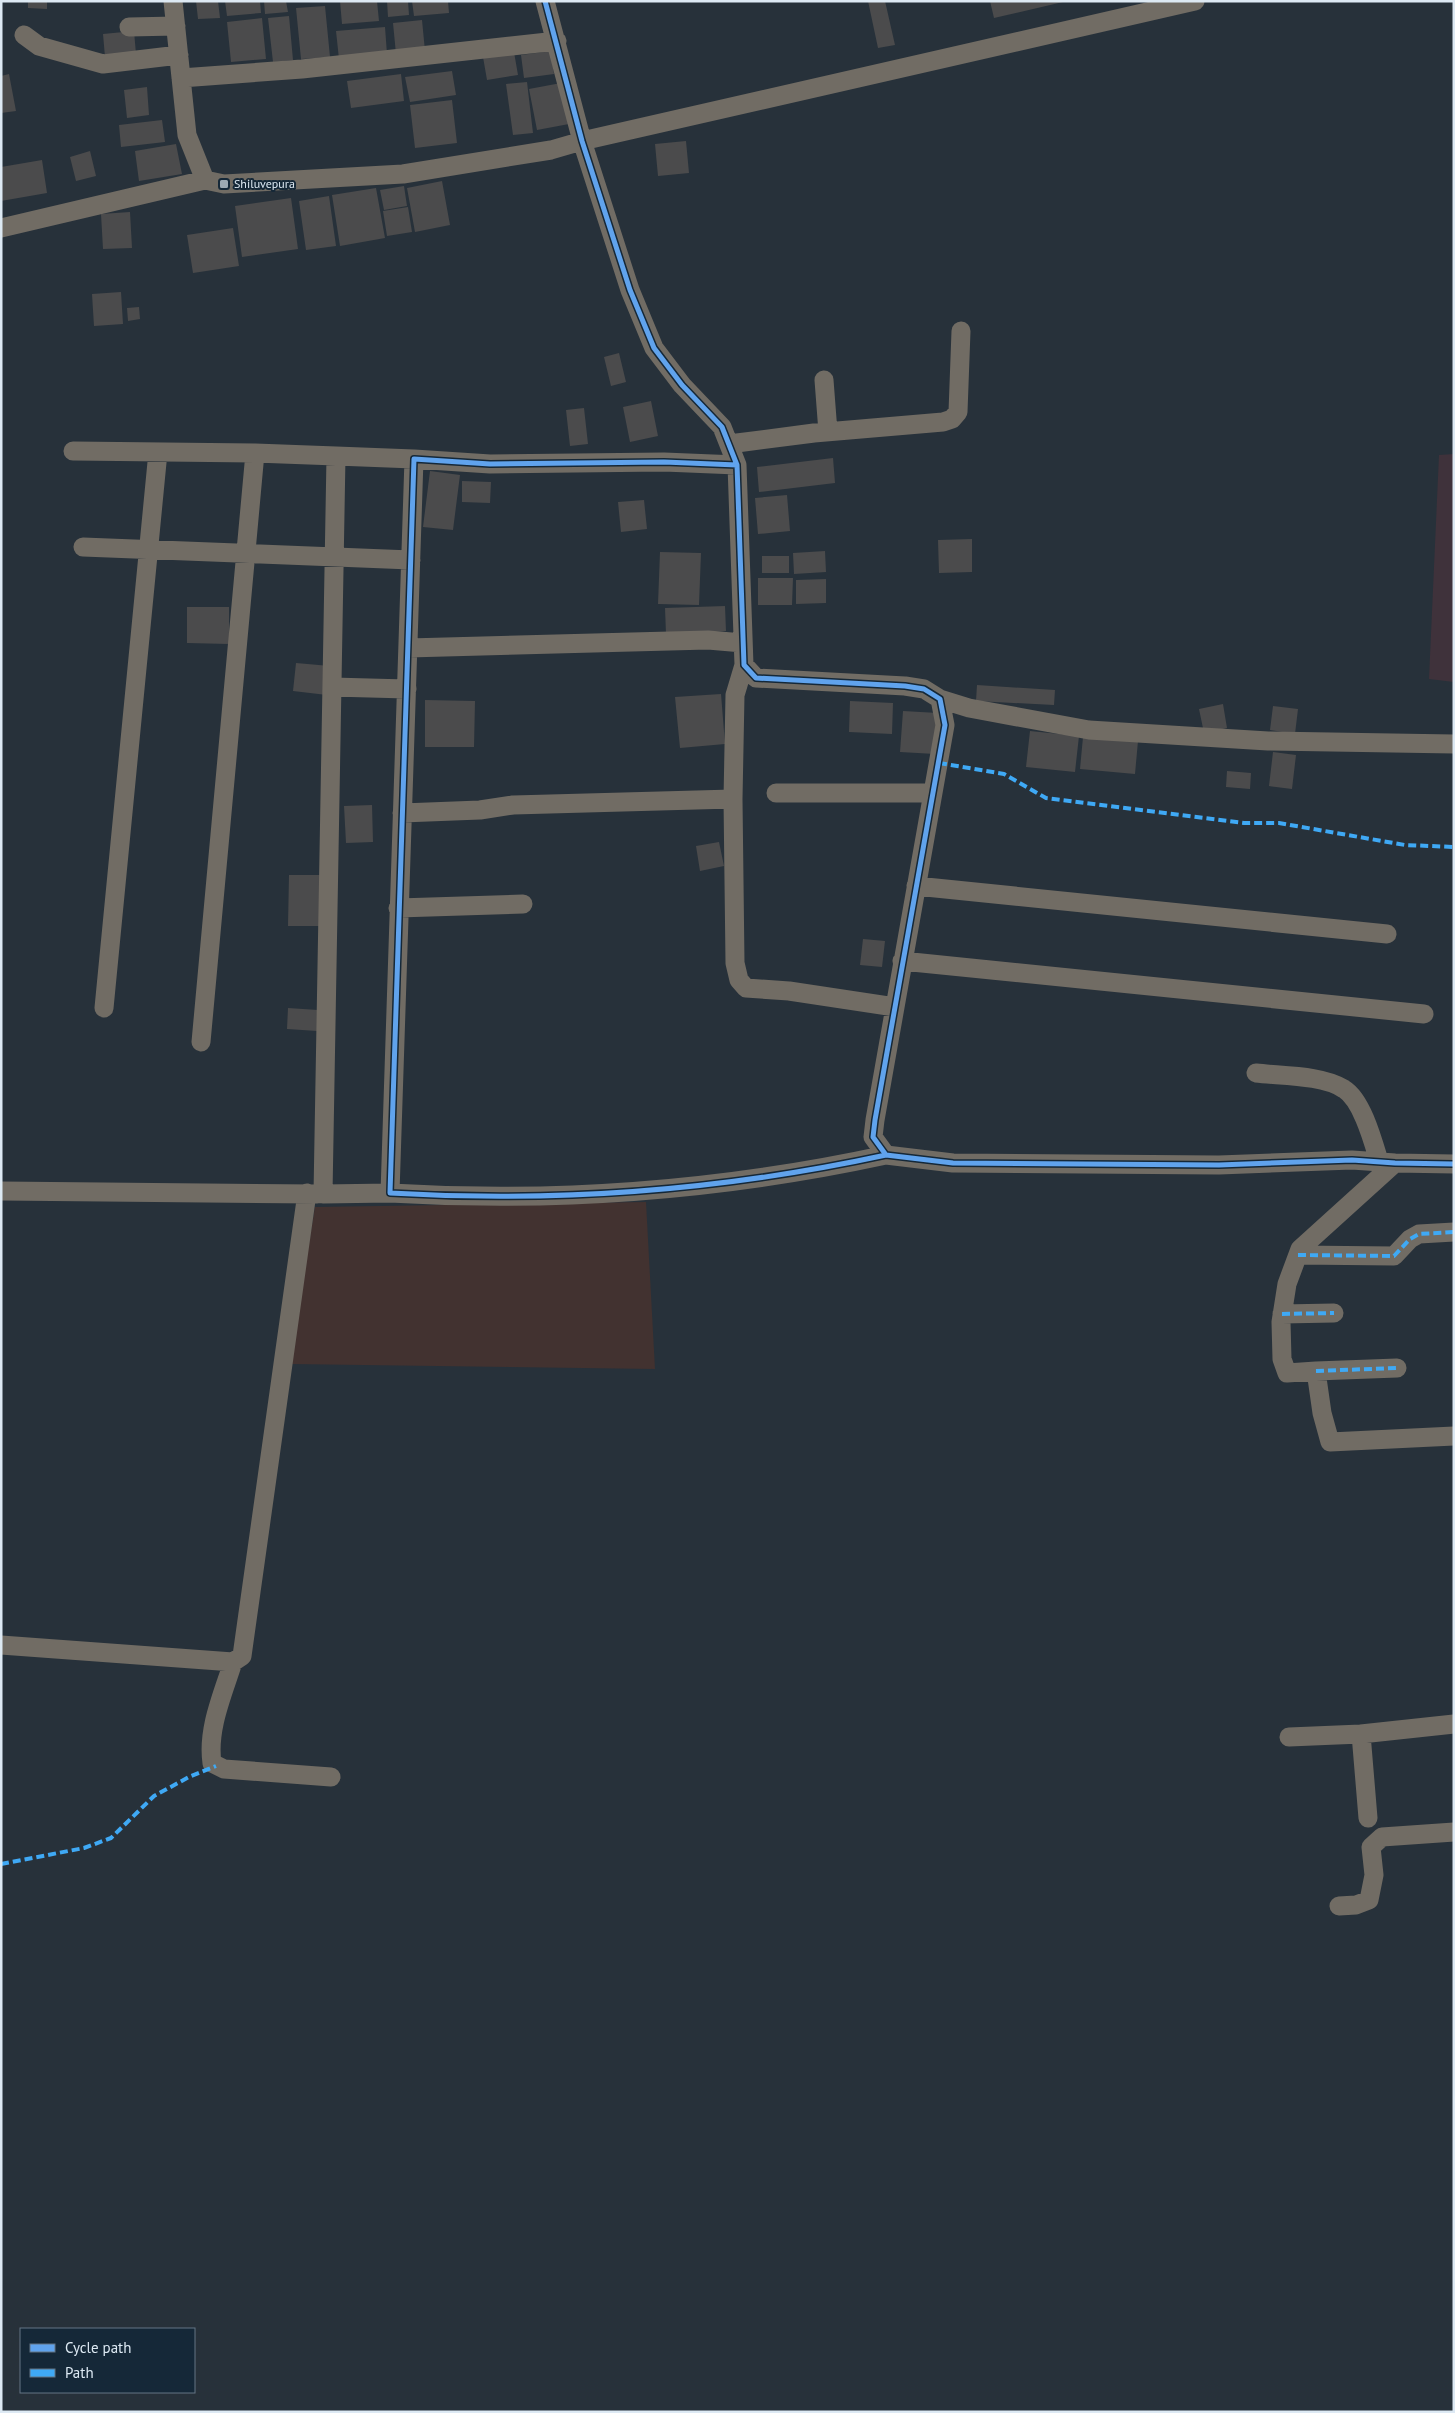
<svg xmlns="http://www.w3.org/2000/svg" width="1455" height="2413" font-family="'PT Sans',sans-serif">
  <rect width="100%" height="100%" fill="#27313a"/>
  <path fill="#3f323b" d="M 1454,454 L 1454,682 L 1429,679 L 1439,455 Z"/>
  <path fill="#423230" d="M 646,1202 L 655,1369 L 289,1364 L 315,1207 Z"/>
  <path fill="#4b4b4c" d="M 28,1 L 47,1 L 47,9 L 28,8 Z
    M 196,1 L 218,1 L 220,18 L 198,19 Z
    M 225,1 L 260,1 L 261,13 L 227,16 Z
    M 264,1 L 286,1 L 288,12 L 265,14 Z
    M 340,1 L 377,1 L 379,21 L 342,24 Z
    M 387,1 L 408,1 L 409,15 L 388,17 Z
    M 412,1 L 448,1 L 449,13 L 414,16 Z
    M 868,1 L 885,1 L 895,45 L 878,48 Z
    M 990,1 L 1063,1 L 1063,2 L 994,18 Z
    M 325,6 L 330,57 L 301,59 L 296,8 Z
    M 289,16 L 293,60 L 273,62 L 268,18 Z
    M 262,18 L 266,59 L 231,62 L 227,22 Z
    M 422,20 L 425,51 L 396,54 L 393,23 Z
    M 385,27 L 387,54 L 339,59 L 336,31 Z
    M 134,31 L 136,54 L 105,57 L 103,34 Z
    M 551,51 L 554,74 L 524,78 L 521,55 Z
    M 514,52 L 518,75 L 487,80 L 483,57 Z
    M 452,71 L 456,95 L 410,102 L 405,77 Z
    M 9,74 L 16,111 L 1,113 L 1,76 Z
    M 401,74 L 404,101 L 351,108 L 347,81 Z
    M 527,82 L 533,133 L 513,135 L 506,84 Z
    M 561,83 L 569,124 L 537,130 L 529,89 Z
    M 147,87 L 149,115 L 127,118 L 124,90 Z
    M 452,100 L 457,143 L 415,148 L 410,105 Z
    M 162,120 L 165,142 L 121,147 L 119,125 Z
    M 686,141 L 689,173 L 658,176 L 655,144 Z
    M 176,144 L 182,174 L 139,181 L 135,151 Z
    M 90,151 L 96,176 L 76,181 L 70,157 Z
    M 42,160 L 47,193 L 1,201 L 1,167 Z
    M 442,181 L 450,225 L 415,232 L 407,188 Z
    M 404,186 L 407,206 L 384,210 L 380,190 Z
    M 376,188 L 385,238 L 340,246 L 332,195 Z
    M 329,196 L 336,246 L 306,250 L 299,201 Z
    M 291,198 L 298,249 L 242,257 L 235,206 Z
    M 408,207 L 412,232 L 387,236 L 383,211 Z
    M 130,212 L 132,248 L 103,249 L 101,214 Z
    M 233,228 L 239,266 L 193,273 L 187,235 Z
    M 121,292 L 123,324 L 94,326 L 92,294 Z
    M 139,307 L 140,319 L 128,321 L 127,308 Z
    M 619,353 L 626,382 L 611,386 L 604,357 Z
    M 651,401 L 658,436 L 630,442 L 623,407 Z
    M 584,408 L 588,444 L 570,446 L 566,410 Z
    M 833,458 L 835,483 L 759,492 L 757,467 Z
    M 430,471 L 460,475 L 453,530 L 423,527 Z
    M 462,481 L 491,482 L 490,503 L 462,502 Z
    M 787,495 L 790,531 L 758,534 L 755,498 Z
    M 644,500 L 647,529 L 621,532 L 618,502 Z
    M 972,539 L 972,572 L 939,573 L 938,540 Z
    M 825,551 L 826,572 L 794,574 L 793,553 Z
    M 660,552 L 701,553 L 699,605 L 658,604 Z
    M 762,556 L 789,556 L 789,573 L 762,573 Z
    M 758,578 L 793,578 L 792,605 L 758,605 Z
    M 826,579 L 826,603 L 796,604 L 796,580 Z
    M 725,606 L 726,631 L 666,634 L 665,608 Z
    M 187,607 L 229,607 L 229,644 L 187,643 Z
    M 296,663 L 330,666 L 327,695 L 293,691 Z
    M 977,685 L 1055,690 L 1054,705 L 976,701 Z
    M 721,694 L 725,744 L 680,748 L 675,697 Z
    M 425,700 L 475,701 L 474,747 L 425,747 Z
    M 850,701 L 893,703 L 892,734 L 849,732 Z
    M 1223,704 L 1227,728 L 1204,733 L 1199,709 Z
    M 1273,706 L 1298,709 L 1295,734 L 1270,730 Z
    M 903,711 L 938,713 L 935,754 L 900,752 Z
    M 1030,731 L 1079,736 L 1075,772 L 1026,767 Z
    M 1083,737 L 1138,741 L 1135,774 L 1080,769 Z
    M 1273,752 L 1296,755 L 1292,789 L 1269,786 Z
    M 1227,771 L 1251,773 L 1250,789 L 1226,787 Z
    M 372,805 L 373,842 L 346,843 L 344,806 Z
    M 719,842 L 724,866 L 700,871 L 696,846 Z
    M 289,875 L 323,875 L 323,926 L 288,926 Z
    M 863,939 L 885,941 L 882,967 L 860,965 Z
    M 288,1008 L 318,1010 L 317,1031 L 287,1029 Z"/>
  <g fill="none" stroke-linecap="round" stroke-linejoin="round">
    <path stroke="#716c64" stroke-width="19" d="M 173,1 L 187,135 L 205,180
      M 545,1 L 582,141 L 630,290 L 654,348 L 682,385 L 722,427 L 737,465 L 744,665 L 756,678 L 905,686 L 924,689 L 940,699 L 945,725 L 875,1120 L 873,1137 L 886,1155 L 953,1163 L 1219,1165 L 1352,1160 L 1395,1163 L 1454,1164
      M 129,27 L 176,26
      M 24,35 L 39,46 L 103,64 L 179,55
      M 181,78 L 302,69 L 557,41
      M 1,228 L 205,180 L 224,184 L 403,174 L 551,150 L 582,141 L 1195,1
      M 824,380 L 828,432
      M 729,444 L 814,433 L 943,422 L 952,419 L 958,412 L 961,331
      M 73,451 L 255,453
      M 737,465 L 664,462 L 490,464 L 414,459 L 390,1193 C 556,1203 724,1190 886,1155
      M 83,547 L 411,560
      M 408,648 L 708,640 L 743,643
      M 744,665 L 735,695 L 733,799 L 735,963 L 739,980 L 746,988 L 789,991 L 895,1007
      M 332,687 L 407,689
      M 940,699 L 969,708 L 1089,730 L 1268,741 L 1454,744
      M 776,793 L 933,793
      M 402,813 L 480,810 L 513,805 L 733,799
      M 916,886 L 1387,934
      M 398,908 L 523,904
      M 902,961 L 1424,1014
      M 104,1008 L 158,452
      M 201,1042 L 255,453 L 336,456
      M 1256,1073 C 1281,1076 1323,1075 1344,1089 C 1362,1100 1373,1141 1379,1161
      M 1395,1163 L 1300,1249 L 1287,1284 L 1281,1322 L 1282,1359 L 1287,1373 L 1316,1371 L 1322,1413 L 1330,1442 L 1454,1436
      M 1,1191 L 317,1194
      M 390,1193 L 323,1194 L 336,456 L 414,459
      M 1298,1255 L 1394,1256 L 1410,1239 L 1419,1234 L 1454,1232
      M 1282,1314 L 1334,1313
      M 1316,1371 L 1397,1368
      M 1,1645 L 233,1662 L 242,1656 L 307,1193
      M 233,1662 C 223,1694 207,1729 212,1763 L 224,1769 L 331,1777
      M 1289,1737 L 1361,1734
      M 1368,1818 L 1361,1734 L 1454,1724
      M 1339,1906 L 1356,1905 L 1369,1900 L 1374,1875 L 1371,1847 L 1382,1837 L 1454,1832"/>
    <path stroke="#3fa9f5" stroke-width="4" stroke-dasharray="8 4" stroke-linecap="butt" d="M 939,763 L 1004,774 L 1046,798 L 1244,823 L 1279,823 L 1405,845 L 1454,847
      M 1298,1255 L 1394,1256 L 1410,1239 L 1419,1234 L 1454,1232
      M 1282,1314 L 1334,1313
      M 1316,1371 L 1397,1368
      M 1,1864 L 84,1848 L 111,1838 L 154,1796 L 189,1777 L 216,1766"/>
    <g stroke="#152838" stroke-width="8">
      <path id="cycleway" d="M 545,1 L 582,141 L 630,290 L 654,348 L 682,385 L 722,427 L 737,465 L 744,665 L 756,678 L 905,686 L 924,689 L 940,699 L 945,725 L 875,1120 L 873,1137 L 886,1155 L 953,1163 L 1219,1165 L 1352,1160 L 1395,1163 L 1454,1164
        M 737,465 L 664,462 L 490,464 L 414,459 L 390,1193 C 556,1203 724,1190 886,1155"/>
    </g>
    <use href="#cycleway" stroke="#60a3ed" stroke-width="5"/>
  </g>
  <rect fill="#9da9b2" stroke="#152838" stroke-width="2" x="219" y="179" width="10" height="10" rx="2.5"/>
  <g text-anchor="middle" stroke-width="4" stroke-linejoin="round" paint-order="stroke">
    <g font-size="12" fill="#dde9f3" stroke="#152838" text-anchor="start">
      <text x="234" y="188">Shiluvepura</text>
    </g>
  </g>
  <rect width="1455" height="2413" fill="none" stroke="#dde9f3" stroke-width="5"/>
  <rect x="20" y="2328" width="175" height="65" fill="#152838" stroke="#657583"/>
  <rect x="30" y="2344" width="25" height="8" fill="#60a3ed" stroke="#657583"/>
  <text x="65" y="2353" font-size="15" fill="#dde9f3">Cycle path</text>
  <rect x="30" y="2369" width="25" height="8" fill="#3fa9f5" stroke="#657583"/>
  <text x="65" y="2378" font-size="15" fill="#dde9f3">Path</text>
</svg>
